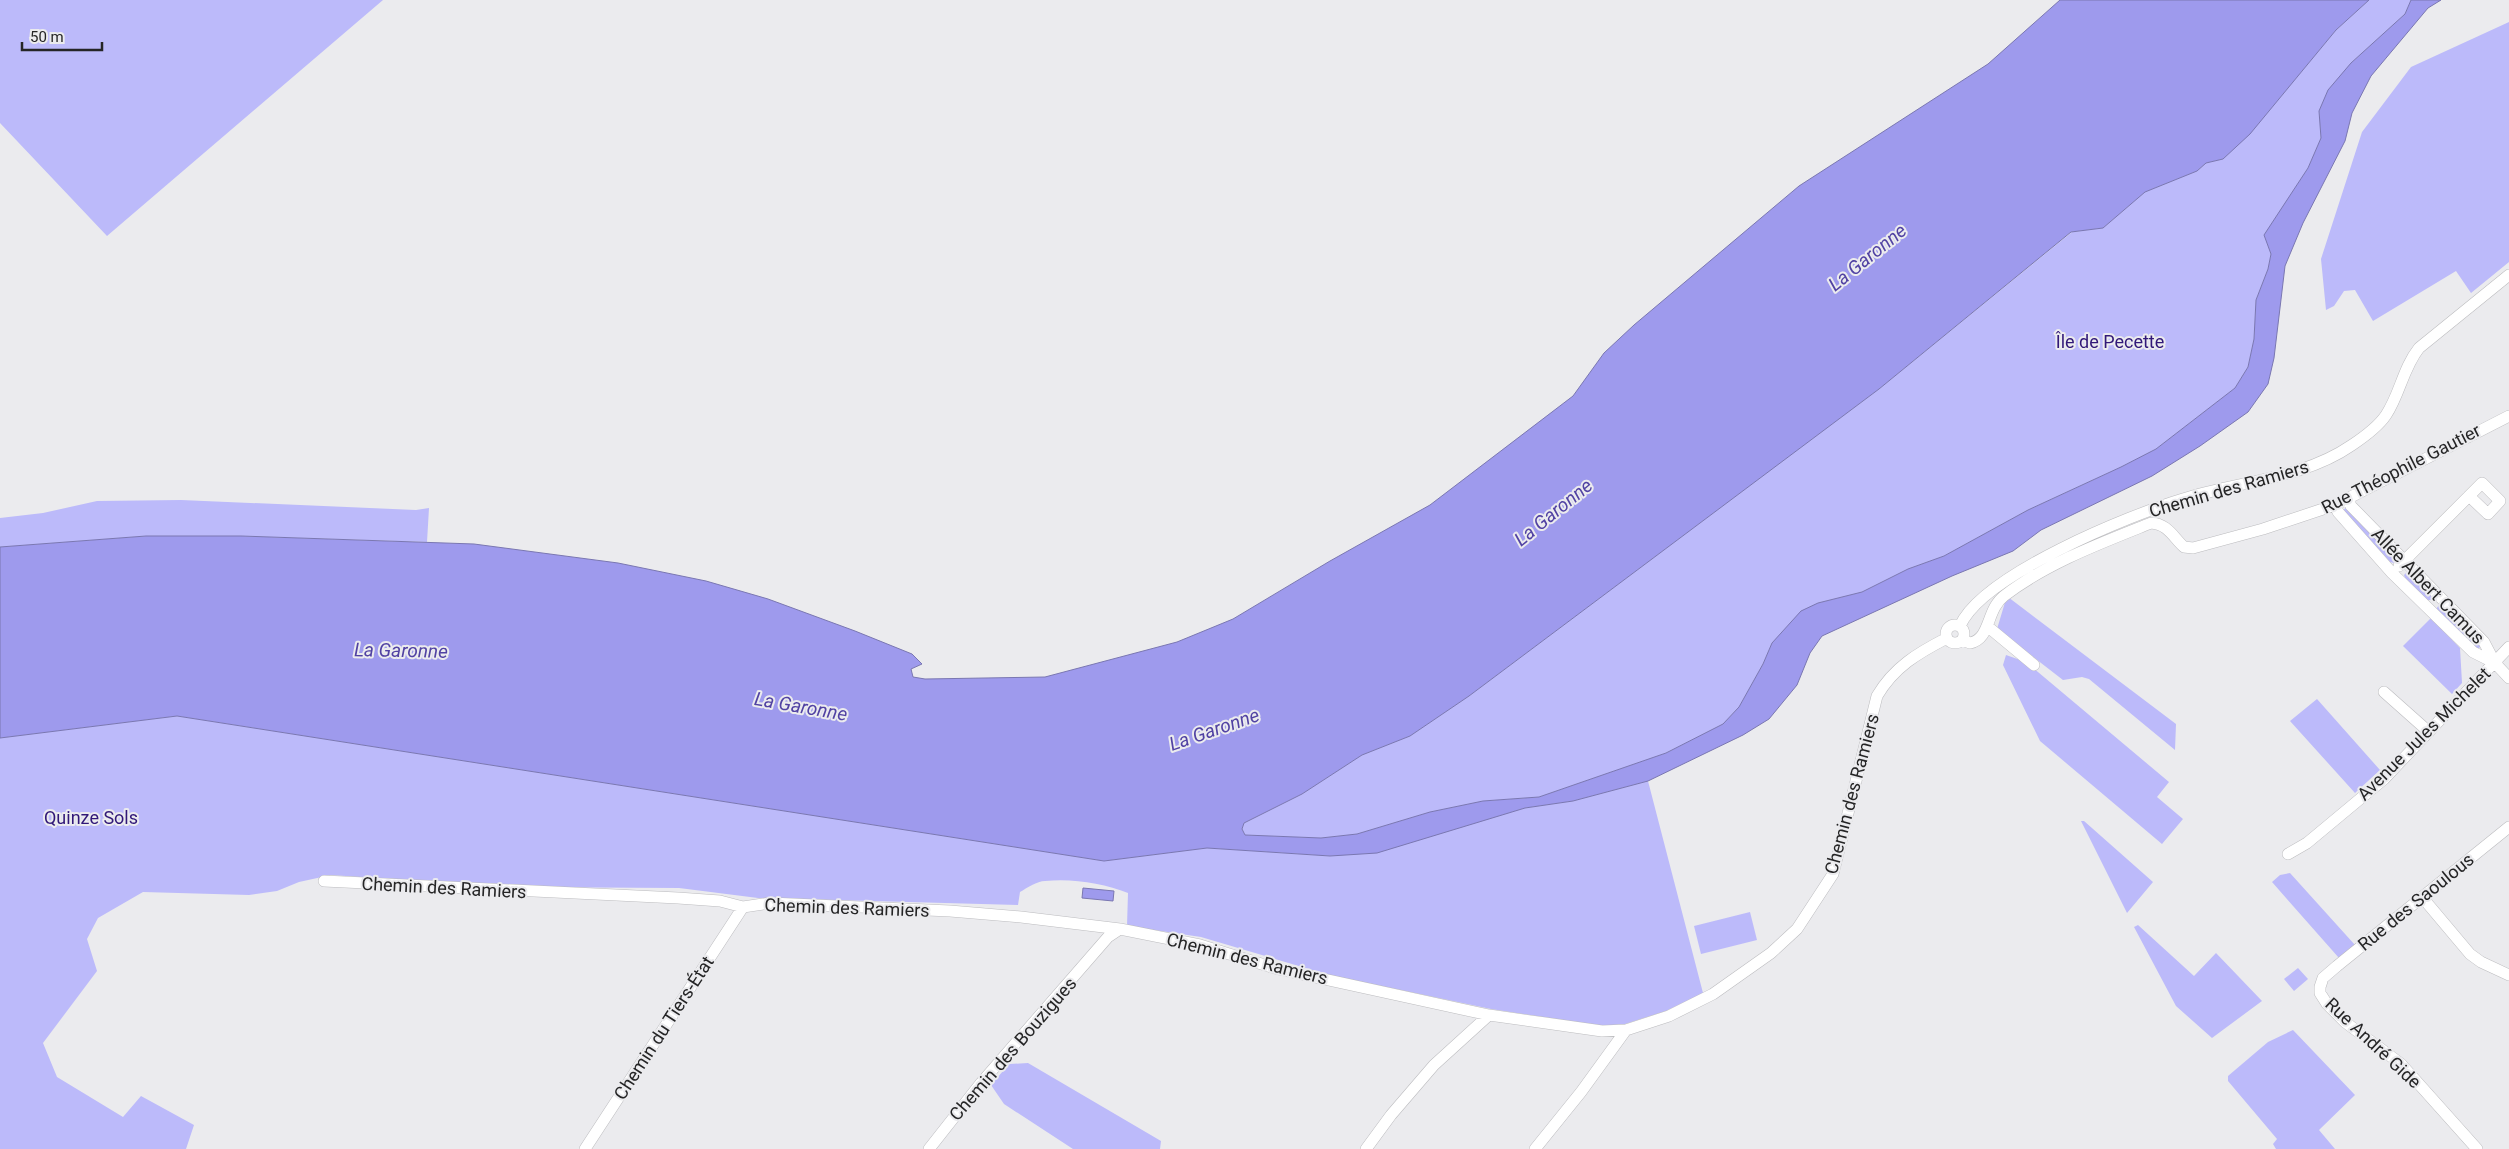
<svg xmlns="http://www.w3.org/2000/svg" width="2509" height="1149" font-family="Roboto,sans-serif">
  <rect width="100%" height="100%" fill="#ebebee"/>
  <path fill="#bcbafa" d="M 0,0 L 383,0 L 107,236 L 0,123 Z
    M 2369,0 L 2411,0 L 2405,14 L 2351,63 L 2319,111 L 2321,138 L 2308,168 L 2265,235 L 2271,254 L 2268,269 L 2256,300 L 2254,339 L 2248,367 L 2235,388 L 2156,449 L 2121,467 L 2028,510 L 1944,556 L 1908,569 L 1862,592 L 1818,603 L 1772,643 L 1763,664 L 1739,707 L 1723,724 L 1666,753 L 1539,797 L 1483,801 L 1430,812 L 1357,834 L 1321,838 L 1245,835 L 1242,829 L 1244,823 L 1302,794 L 1362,755 L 1410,736 L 1469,696 L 1879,389 L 2072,232 L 2103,228 L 2145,192 L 2197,171 L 2206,163 L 2223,159 L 2267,113 L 2336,30 Z
    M 2509,22 L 2509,262 L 2471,293 L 2456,271 L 2373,321 L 2355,290 L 2344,291 L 2334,306 L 2326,310 L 2321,259 L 2362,132 L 2411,67 Z
    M 181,500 L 416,510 L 429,508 L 427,542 L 241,536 L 146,536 L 0,547 L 0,518 L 43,513 L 97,501 Z
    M 2346,508 L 2397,559 L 2394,563 L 2390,562 L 2343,510 Z
    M 2408,571 L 2434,597 L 2431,600 L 2426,600 L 2405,578 L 2404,575 Z
    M 2008,597 L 2176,724 L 2175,750 L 2089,679 L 2082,677 L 2063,680 L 1997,629 L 2006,599 Z
    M 2440,604 L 2481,646 L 2478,649 L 2436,609 Z
    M 2431,618 L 2460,648 L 2462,683 L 2452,694 L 2403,646 Z
    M 2006,655 L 2026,662 L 2169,782 L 2157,797 L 2183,819 L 2162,844 L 2040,741 L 2003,665 Z
    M 2317,699 L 2380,770 L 2355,793 L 2290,721 Z
    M 177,716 L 1104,861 L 1207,848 L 1330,856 L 1413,841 L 1525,808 L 1573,801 L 1648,781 L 1703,993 L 1666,1011 L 1625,1024 L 1601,1026 L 1491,1009 L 1329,975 L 1201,937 L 1127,926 L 1128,893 C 1104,883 1071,878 1045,881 C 1037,881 1027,888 1020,892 L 1018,905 L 758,898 L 679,888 L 506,887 L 331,875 L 299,882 L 277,891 L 249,895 L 143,892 L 98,918 L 87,939 L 97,971 L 43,1043 L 57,1077 L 123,1117 L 141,1096 L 194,1125 L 186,1149 L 0,1149 L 0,738 Z
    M 2084,821 L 2153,882 L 2127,913 L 2081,821 Z
    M 2290,873 L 2355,945 L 2339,958 L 2272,882 L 2280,875 Z
    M 1750,912 L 1757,940 L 1701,954 L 1694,926 Z
    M 2138,925 L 2194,976 L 2216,953 L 2262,1001 L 2212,1038 L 2176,1006 L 2134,927 Z
    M 2298,968 L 2308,979 L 2294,991 L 2284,979 Z
    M 2293,1030 L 2355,1095 L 2319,1130 L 2335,1149 L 2276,1149 L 2273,1144 L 2277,1139 L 2228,1081 L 2228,1076 L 2268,1042 Z
    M 1028,1063 L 1161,1141 L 1160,1149 L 1073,1149 L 1004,1104 L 991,1085 L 1009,1064 Z"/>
  <path fill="#9e9aed" stroke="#7a77b1" d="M 2060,0 L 2369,0 L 2336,30 L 2250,134 L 2223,159 L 2206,163 L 2197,171 L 2145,192 L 2103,228 L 2071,232 L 1879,389 L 1469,696 L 1410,736 L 1362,755 L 1302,794 L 1244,823 L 1242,829 L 1245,835 L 1321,838 L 1357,834 L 1430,812 L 1483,801 L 1539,797 L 1666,753 L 1723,724 L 1739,707 L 1763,664 L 1772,643 L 1801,611 L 1818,603 L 1862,592 L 1908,569 L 1944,556 L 2028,510 L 2121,467 L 2156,449 L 2235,388 L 2248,367 L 2254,339 L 2256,300 L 2268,269 L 2271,254 L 2264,235 L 2308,168 L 2321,138 L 2319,111 L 2328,90 L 2351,63 L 2405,14 L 2411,0 L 2441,0 L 2428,8 L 2371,76 L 2352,113 L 2345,141 L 2303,223 L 2285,266 L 2274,358 L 2268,384 L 2248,412 L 2200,446 L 2152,476 L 2041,530 L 2013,551 L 1952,576 L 1822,636 L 1810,653 L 1797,685 L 1769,719 L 1743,735 L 1648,781 L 1573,801 L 1525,808 L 1377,853 L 1330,856 L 1207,848 L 1104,861 L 177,716 L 0,738 L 0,547 L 146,536 L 241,536 L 474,544 L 618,563 L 706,581 L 768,599 L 855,631 L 912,654 L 922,664 L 911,669 L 913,677 L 925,679 L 1045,677 L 1177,642 L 1233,619 L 1330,561 L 1430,505 L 1573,396 L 1604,353 L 1634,325 L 1799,186 L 1988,64 Z
    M 1083,888 L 1114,891 L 1113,901 L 1082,898 Z"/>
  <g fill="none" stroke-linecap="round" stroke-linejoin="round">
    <g stroke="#bcbcbf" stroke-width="12">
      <path id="street" d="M 2348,499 L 2351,506 L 2484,642 L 2495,663 L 2509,678
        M 2335,505 L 2338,512 L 2392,573 L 2473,652 L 2495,663
        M 2399,566 L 2482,483 L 2500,501 L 2488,514 L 2469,496
        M1946 634a9 9 0 1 1 18 0a9 9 0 1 1-18 0Z
        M 1960,626 C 1982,575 2130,515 2183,499 C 2240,481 2303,479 2352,445 C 2364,437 2378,427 2386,415 C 2400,394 2403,368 2419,348 L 2509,275
        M 1987,626 L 2034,665
        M 1962,640 L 1970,643 C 1991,639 1986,610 2004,596 C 2047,563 2101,543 2151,523 C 2168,524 2173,537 2184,547 L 2193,548 L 2263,529 L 2335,505 L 2509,416
        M 2384,692 L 2429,732
        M 2288,854 L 2307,843 L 2384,779 L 2509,647
        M 324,881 L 678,898 L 720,901 L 743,907 L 770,903 L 950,911 L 1021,917 L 1120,929 L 1200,945 L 1278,969 L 1489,1015 L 1602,1031 L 1626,1030 L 1669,1016 L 1713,994 L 1771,953 L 1797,929 L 1833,874 L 1877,696 C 1894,667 1918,653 1947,638
        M 2422,897 L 2470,954 L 2481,962 L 2509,975
        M 585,1149 L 743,907
        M 929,1149 L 981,1083 L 1108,937 L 1120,929
        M 1366,1149 L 1391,1115 L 1434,1065 L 1489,1015
        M 1535,1149 L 1581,1092 L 1626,1030
        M 2477,1149 L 2401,1064 L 2345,1022 L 2327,1004 L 2320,993 L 2320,987 L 2323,978 L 2337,966 L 2509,827"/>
    </g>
    <use href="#street" stroke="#fff" stroke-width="11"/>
  </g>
  <g text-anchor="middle" stroke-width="4" stroke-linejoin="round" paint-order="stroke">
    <g font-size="18" fill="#311878" stroke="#ebebee">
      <text x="2110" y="348">Île de Pecette</text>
      <text x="91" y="824">Quinze Sols</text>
    </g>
    <g font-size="18" fill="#252526" stroke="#ebebee">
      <text transform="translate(2401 469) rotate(-27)" y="6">Rue Théophile Gautier</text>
      <text transform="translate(2229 489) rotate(-16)" y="6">Chemin des Ramiers</text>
      <text transform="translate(2428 586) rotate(46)" y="6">Allée Albert Camus</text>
      <text transform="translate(2424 734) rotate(-45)" y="6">Avenue Jules Michelet</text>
      <text transform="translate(1852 794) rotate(-75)" y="6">Chemin des Ramiers</text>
      <text transform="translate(444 888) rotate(3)" y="6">Chemin des Ramiers</text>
      <text transform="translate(2416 902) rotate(-39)" y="6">Rue des Saoulous</text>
      <text transform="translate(847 908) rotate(2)" y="6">Chemin des Ramiers</text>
      <text transform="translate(1247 959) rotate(14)" y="6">Chemin des Ramiers</text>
      <text transform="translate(664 1028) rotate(-57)" y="6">Chemin du Tiers-État</text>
      <text transform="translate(2373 1043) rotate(43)" y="6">Rue André Gide</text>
      <text transform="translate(1013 1049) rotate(-49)" y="6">Chemin des Bouzigues</text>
    </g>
    <g font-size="19" font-style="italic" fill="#5142a3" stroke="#ebebee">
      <text transform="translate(1867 257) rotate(-39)" y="7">La Garonne</text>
      <text transform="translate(1553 512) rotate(-39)" y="7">La Garonne</text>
      <text transform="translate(401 650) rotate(1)" y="7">La Garonne</text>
      <text transform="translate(801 706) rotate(10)" y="7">La Garonne</text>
      <text transform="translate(1214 729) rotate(-19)" y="7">La Garonne</text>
    </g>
  </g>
  <path d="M22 42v8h80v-8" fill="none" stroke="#252526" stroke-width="2.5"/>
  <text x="30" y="42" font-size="15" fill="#252526" stroke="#ebebee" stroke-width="4" paint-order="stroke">50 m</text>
</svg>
